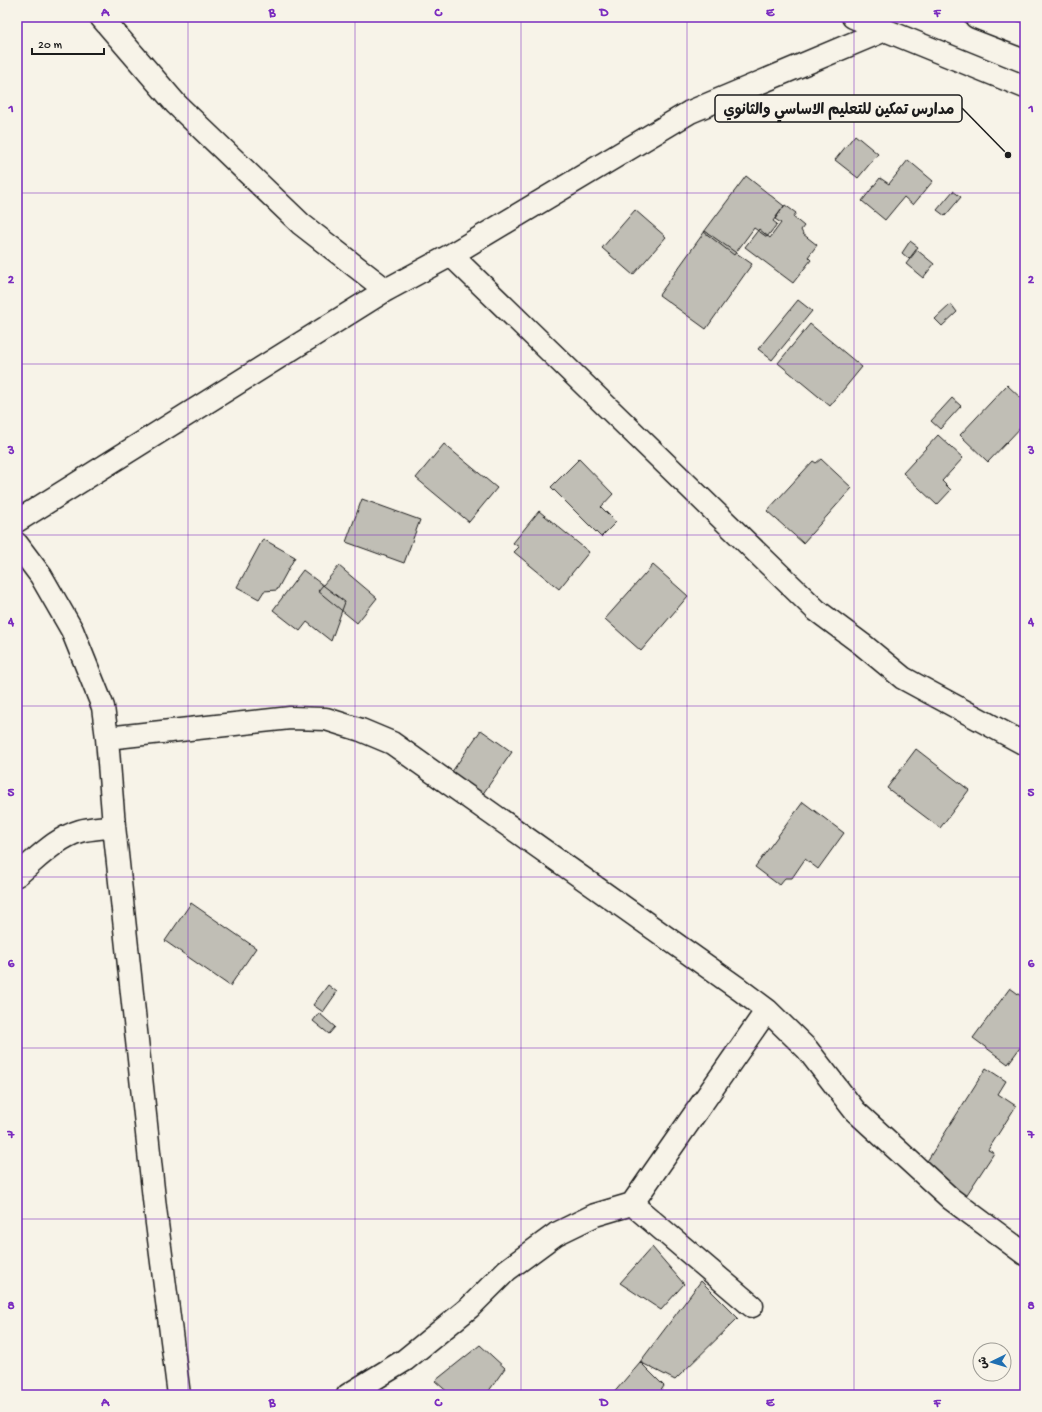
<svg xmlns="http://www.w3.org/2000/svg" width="1042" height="1412" font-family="'Gochi Hand','Playpen Sans Arabic',sans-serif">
  <rect width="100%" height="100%" fill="#f7f3e8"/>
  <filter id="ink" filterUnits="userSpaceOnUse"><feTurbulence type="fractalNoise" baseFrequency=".025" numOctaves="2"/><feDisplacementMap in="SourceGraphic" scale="8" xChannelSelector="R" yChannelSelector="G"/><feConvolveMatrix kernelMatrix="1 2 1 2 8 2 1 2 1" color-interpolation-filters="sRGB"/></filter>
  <g filter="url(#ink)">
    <path fill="#c0beb5" stroke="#1c1c1c" d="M 855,135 L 878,154 L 858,178 L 835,160 Z
      M 908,160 L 933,181 L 913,205 L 904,197 L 885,220 L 862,201 L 880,178 L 889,184 Z
      M 746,176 L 784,206 L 773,221 L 777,224 L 767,237 L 754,228 L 734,255 L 704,232 Z
      M 953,191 L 961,197 L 945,216 L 937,210 Z
      M 785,205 L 796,213 L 793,217 L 804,226 L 801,230 L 803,234 L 817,245 L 808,257 L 811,260 L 793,283 L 745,247 L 759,229 L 770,238 L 781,223 L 775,219 Z
      M 635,210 L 666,237 L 633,275 L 602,248 Z
      M 705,231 L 752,264 L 706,329 L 659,295 Z
      M 910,241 L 918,247 L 909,259 L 902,253 Z
      M 917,250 L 934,264 L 923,278 L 906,264 Z
      M 798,300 L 812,311 L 772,360 L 758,349 Z
      M 951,304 L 957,312 L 942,326 L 935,319 Z
      M 810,324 L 862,367 L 830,406 L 778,363 Z
      M 1007,385 L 1025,402 L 1025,423 L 988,462 L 960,435 Z
      M 952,398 L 961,406 L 940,429 L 931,421 Z
      M 938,435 L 963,458 L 942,481 L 951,490 L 937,505 L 903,473 Z
      M 444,444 L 497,488 L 469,522 L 416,478 Z
      M 579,459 L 613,494 L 601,507 L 616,522 L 601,537 L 551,487 Z
      M 821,459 L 852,488 L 803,543 L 767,511 L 813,461 L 816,463 Z
      M 362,499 L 420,520 L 404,563 L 346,542 Z
      M 539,511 L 589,552 L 559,589 L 514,552 L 519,547 L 513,543 Z
      M 263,539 L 295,557 L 277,590 L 264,591 L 259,599 L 237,587 Z
      M 653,565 L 688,596 L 641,651 L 605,619 Z
      M 339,566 L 377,598 L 357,623 L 318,591 Z
      M 303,570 L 345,602 L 331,641 L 307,622 L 300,631 L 273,610 Z
      M 481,730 L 512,752 L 482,795 L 451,773 Z
      M 916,749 L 969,790 L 940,828 L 887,788 Z
      M 803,802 L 844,833 L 818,869 L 805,859 L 792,878 L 785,878 L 779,885 L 755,867 Z
      M 191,903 L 256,948 L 230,986 L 165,941 Z
      M 328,985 L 337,992 L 323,1012 L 313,1005 Z
      M 1010,988 L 1025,999 L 1025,1041 L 1008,1064 L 973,1038 Z
      M 319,1013 L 335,1027 L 329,1034 L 313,1021 Z
      M 986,1068 L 1006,1081 L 998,1094 L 1016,1106 L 988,1150 L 994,1153 L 962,1202 L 919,1174 Z
      M 652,1247 L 684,1284 L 661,1310 L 620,1283 Z
      M 701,1281 L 738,1318 L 675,1380 L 640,1362 Z
      M 480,1345 L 505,1368 L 486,1395 L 451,1395 L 435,1381 Z
      M 640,1362 L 664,1386 L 658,1395 L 612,1395 Z"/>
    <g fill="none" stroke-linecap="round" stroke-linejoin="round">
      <g stroke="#1c1c1c" stroke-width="25">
        <path id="minor" d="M 101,17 L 176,104 L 301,224 L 386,290
          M 451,255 L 816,610 L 863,645 L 903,678 L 1025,744
          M 17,521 L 386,290 L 451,255 L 690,112 L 885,30
          M 17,544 L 41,576 L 72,630 L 103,707 L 107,738 L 114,826 L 155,1208 L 179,1395
          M 107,738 L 290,718 L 326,719 L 361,730 L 392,743 L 739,989 L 767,1010 L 807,1049 L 855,1111 L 951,1199 L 1025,1254
          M 17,875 C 36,860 56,838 80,831 C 91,828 103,828 114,826
          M 632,1204 L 767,1010
          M 348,1395 L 405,1360 L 470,1307 L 507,1270 L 556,1234 L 595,1215 L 632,1204 L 752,1306"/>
      </g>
      <g stroke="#1c1c1c" stroke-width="25">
        <path id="major" d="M 853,17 L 1025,87
          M 976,17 L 1025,36"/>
      </g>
      <use href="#minor" stroke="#f7f3e8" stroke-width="22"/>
      <use href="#major" stroke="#f7f3e8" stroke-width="22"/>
    </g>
  </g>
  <path fill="none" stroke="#7b2cbf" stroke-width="1" stroke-opacity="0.55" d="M 188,17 L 188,1395M 355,17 L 355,1395M 521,17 L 521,1395M 687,17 L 687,1395M 854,17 L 854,1395M 17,193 L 1025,193M 17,364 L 1025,364M 17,535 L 1025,535M 17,706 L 1025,706M 17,877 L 1025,877M 17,1048 L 1025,1048M 17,1219 L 1025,1219"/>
  <path fill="none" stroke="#1c1c1c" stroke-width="1.5" d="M1008 155L962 108"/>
  <circle fill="#1c1c1c" stroke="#f7f3e8" stroke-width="1.5" cx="1008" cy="155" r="4"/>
  <rect fill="#f7f3e8" stroke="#1c1c1c" stroke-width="1.5" x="715" y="95" width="247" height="27" rx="4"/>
  <g font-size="15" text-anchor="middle" font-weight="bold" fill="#1c1c1c">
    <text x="839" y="114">مدارس تمكين للتعليم الاساسي والثانوي</text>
  </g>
  <rect width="1042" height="1412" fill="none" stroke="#f7f3e8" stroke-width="44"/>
  <g transform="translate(992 1362) rotate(265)"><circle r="19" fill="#f7f3e8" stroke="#9f9d96"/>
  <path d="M0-3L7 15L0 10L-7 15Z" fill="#1f6fb2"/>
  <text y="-6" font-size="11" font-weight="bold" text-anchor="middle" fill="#1c1c1c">ش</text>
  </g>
  <path d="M32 48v6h72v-6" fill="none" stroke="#1c1c1c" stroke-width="2"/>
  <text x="38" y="48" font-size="12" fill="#1c1c1c" stroke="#f7f3e8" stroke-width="3" paint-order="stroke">20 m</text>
  <rect x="22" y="22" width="998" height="1368" fill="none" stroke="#7b2cbf" stroke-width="1.5"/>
  <g font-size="13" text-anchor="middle" font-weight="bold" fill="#7b2cbf">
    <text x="105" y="16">A</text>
    <text x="272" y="16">B</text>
    <text x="438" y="16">C</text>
    <text x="604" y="16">D</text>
    <text x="770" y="16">E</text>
    <text x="937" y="16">F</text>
    <text x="11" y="112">1</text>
    <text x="1031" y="112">1</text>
    <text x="11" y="283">2</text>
    <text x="1031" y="283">2</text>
    <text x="11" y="454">3</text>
    <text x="1031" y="454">3</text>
    <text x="11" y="625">4</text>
    <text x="1031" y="625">4</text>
    <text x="11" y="796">5</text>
    <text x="1031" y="796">5</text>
    <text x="11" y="967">6</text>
    <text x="1031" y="967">6</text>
    <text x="11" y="1138">7</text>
    <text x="1031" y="1138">7</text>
    <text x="11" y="1309">8</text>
    <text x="1031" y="1309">8</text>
    <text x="105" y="1406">A</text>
    <text x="272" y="1406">B</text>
    <text x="438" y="1406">C</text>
    <text x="604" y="1406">D</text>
    <text x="770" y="1406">E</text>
    <text x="937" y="1406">F</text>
  </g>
</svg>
